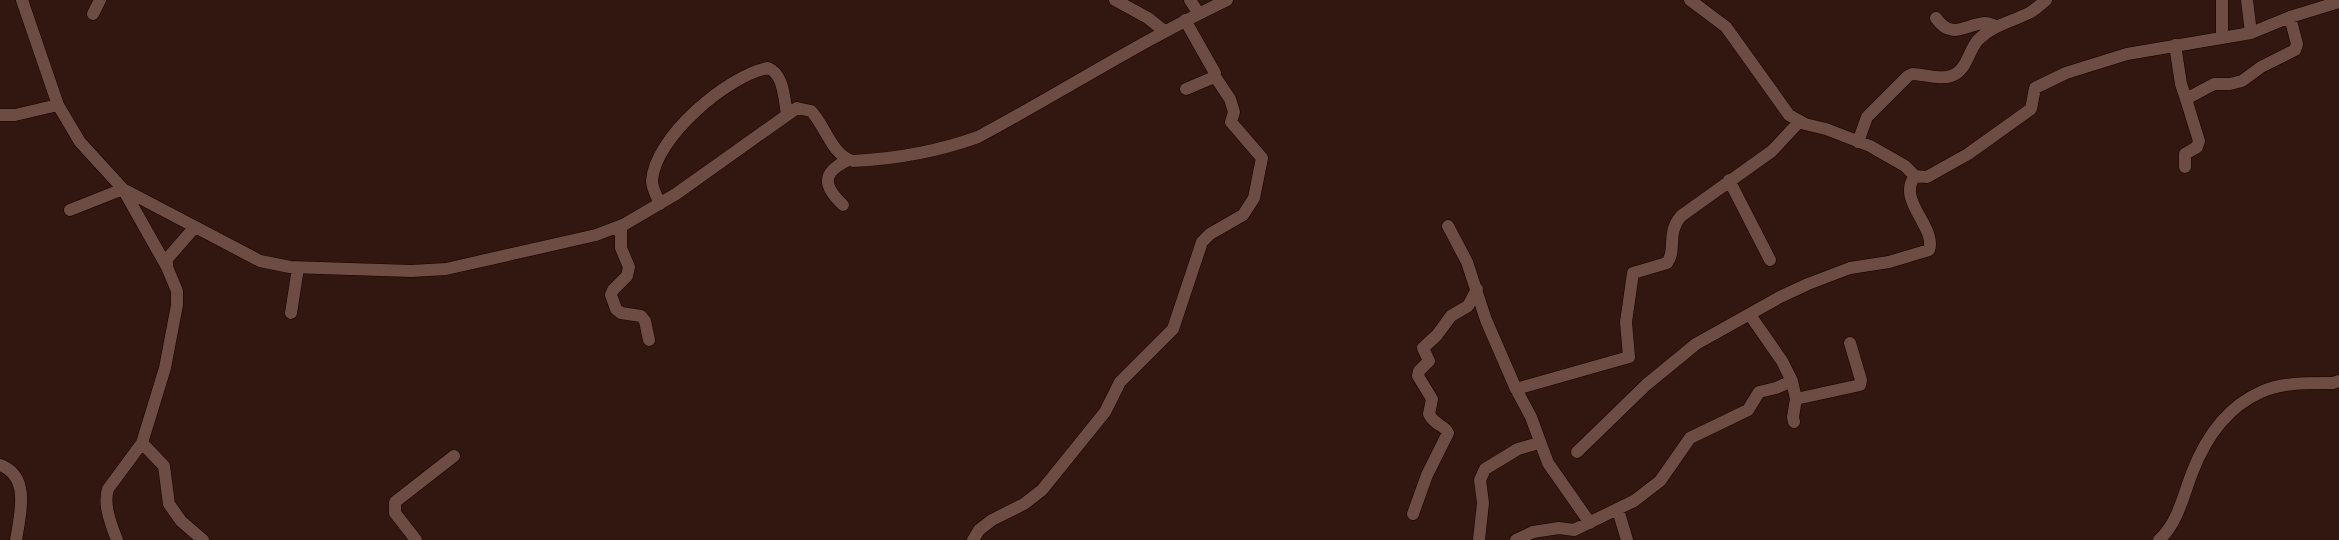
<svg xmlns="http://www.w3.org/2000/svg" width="2339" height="540" font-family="'Playfair Display',serif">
  <rect width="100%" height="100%" fill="#321610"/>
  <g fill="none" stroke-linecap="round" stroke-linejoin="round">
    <g stroke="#180200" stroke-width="13">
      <path id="minor" d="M 22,0 L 58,105 L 80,142 L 123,189 L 260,261 L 290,267 L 411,271 L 446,269 L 596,235 L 625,224 L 676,194 L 797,108 L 811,111 C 825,125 832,156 853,161 C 895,159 939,151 978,137 C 1062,92 1141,41 1227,0
        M 1115,0 L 1148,18 L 1164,31
        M 1190,0 L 1199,14
        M 1690,0 L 1726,27 L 1789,115 L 1805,124 L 1826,129 L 1870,146 L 1905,166 L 1915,176 L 1927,177 L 1968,154 L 2031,109 L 2035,88 L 2066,73 L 2127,54 L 2251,33 L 2290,17 L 2339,2
        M 2222,0 L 2222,38
        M 2247,0 L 2251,33
        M 93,14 L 100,0
        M 1936,18 C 1956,47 1975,12 1996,27
        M 1185,20 L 1215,73 L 1212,78 L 1186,89
        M 2175,45 L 2181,84 L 2186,99
        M 0,115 L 15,115 L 58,105
        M 1858,142 L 1867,117 L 1908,76 L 1912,74 C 1924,74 1940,80 1951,76 C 1967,71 1968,51 1978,40 C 1993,25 2011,22 2029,13 C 2035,10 2041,4 2046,0
        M 2185,167 L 2185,154 L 2197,147 L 2199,141 L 2186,99 L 2214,84 L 2230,84 L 2242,81 L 2261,67 L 2295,50 L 2297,44 L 2290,17
        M 1729,180 L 1770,260
        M 660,204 C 657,197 652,188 652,181 C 654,138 728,75 768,68 C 784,74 784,99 787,114
        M 843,205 C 823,186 821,173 848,160
        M 70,210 L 123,189 L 167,267
        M 621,226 L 621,248 L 629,267 L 627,276 L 613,290 L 611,295 L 616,309 L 621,313 L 641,316 L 645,321 L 649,340
        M 1448,226 L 1467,262 L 1486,320 L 1516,389 L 1531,417 L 1548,463 L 1590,523
        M 291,313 L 298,268
        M 1750,315 L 1782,361 L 1792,381 L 1796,399 L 1793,417 L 1794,422
        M 1516,389 L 1629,357 L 1626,322 L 1633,273 L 1667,263 C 1677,250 1666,233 1681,216 L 1772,151 L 1800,121
        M 1796,399 L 1860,385 L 1861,380 L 1850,343
        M 142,443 L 164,466 L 169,504 L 181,521 L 203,540
        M 1577,452 L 1646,385 L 1696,344 L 1780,297 L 1808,284 L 1850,268 L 1889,262 L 1929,250 C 1937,227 1896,200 1915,176
        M 0,465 C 31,476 20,515 16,540
        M 1618,510 L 1627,540
        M 1413,514 L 1427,475 L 1448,433 C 1445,425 1435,426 1429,414 L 1432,399 L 1418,376 L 1419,371 L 1429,361 L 1423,348 L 1437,335 L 1451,316 L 1468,306 L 1477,289
        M 117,540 C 111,524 103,505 108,489 L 142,443 L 165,368 L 177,305 L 177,291 L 167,267 L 167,259 L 194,228
        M 416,540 L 395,513 L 395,502 L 454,456
        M 973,540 L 979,530 L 992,520 L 1024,504 L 1042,490 L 1105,412 L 1120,382 L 1173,329 L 1202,242 L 1210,234 L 1243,215 L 1254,198 L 1262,158 L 1231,122 L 1234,112 L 1230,99 L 1214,75
        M 1479,540 L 1483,503 L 1480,480 L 1485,469 L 1518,449 L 1539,443
        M 1516,540 L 1533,532 L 1559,528 L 1574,530 L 1634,501 L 1660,481 L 1690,438 L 1748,410 L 1759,392 L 1776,388 L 1792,381
        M 2159,540 C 2178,523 2183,496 2192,473 C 2205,439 2227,407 2261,392 C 2283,382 2310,383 2333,383 L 2339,381"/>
    </g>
    <use href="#minor" stroke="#6d4c44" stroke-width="12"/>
  </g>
</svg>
